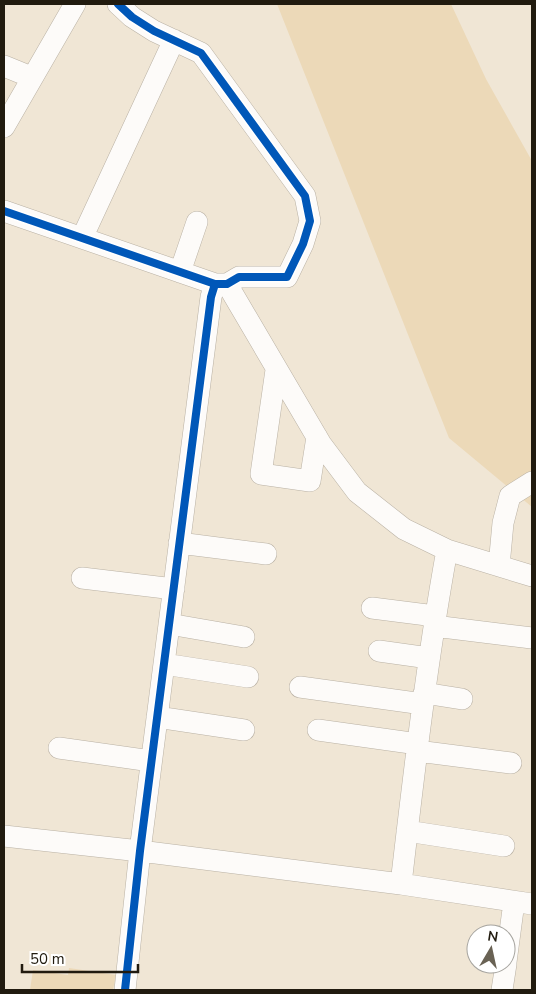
<svg xmlns="http://www.w3.org/2000/svg" width="536" height="994" font-family="'Nunito Sans',sans-serif">
  <rect width="100%" height="100%" fill="#f0e6d5"/>
  <path fill="#ecd9b8" d="M 277,4 L 451,4 L 486,79 L 532,161 L 532,507 L 449,438 Z
    M 69,968 L 116,975 L 113,990 L 30,990 L 33,970 L 68,975 Z"/>
  <g fill="none" stroke-linecap="round" stroke-linejoin="round">
    <g stroke="#b9b1a4" stroke-width="22">
      <path id="minor" d="M 4,66 L 31,77
        M 4,127 L 75,4
        M 4,211 L 215,284 L 227,284 L 239,277 L 287,277 L 303,244 L 310,221 L 305,196 L 201,53 L 154,31 L 132,17 L 118,4
        M 82,238 L 174,40
        M 180,272 L 197,222
        M 227,284 L 321,444 L 357,492 L 404,529 L 447,550 L 532,576
        M 276,370 L 261,474 L 310,481 L 317,437
        M 179,543 L 266,554
        M 499,566 L 503,523 L 510,496 L 532,482
        M 82,578 L 174,589
        M 372,608 L 435,616
        M 169,624 L 244,637
        M 434,626 L 532,638
        M 379,651 L 429,658
        M 164,664 L 248,677
        M 300,687 L 423,704
        M 424,693 L 462,699
        M 157,717 L 244,730
        M 318,730 L 418,744
        M 59,748 L 151,761
        M 417,751 L 511,763
        M 407,831 L 504,846
        M 4,836 L 140,851 L 401,884 L 532,904
        M 401,884 C 414,772 427,660 447,550
        M 506,962 L 514,902
        M 125,990 L 140,851 L 211,297 L 215,284
        M 502,990 L 506,964"/>
    </g>
    <use href="#minor" stroke="#fdfbf9" stroke-width="21"/>
    <g stroke="#fff" stroke-width="11">
      <path id="cycleway" d="M 4,211 L 215,284 L 227,284 L 239,277 L 287,277 L 303,244 L 310,221 L 305,196 L 201,53 L 154,31 L 132,17 L 118,4
        M 125,990 L 140,851 L 211,297 L 215,284"/>
    </g>
    <use href="#cycleway" stroke="#0057b8" stroke-width="8"/>
  </g>
  <rect width="536" height="994" fill="none" stroke="#211b0f" stroke-width="10"/>
  <g transform="translate(491 949) rotate(9)"><circle r="24" fill="#ffffff" stroke="#a6a49f"/>
  <path d="M0-4L9 19L0 12L-9 19Z" fill="#696254"/>
  <text y="-8" font-size="14" font-weight="bold" text-anchor="middle" fill="#211b0f">N</text>
  </g>
  <path d="M22 964v8h116v-8" fill="none" stroke="#211b0f" stroke-width="2.5"/>
  <text x="30" y="964" font-size="15" fill="#211b0f" stroke="#ffffff" stroke-width="4" paint-order="stroke">50 m</text>
</svg>
